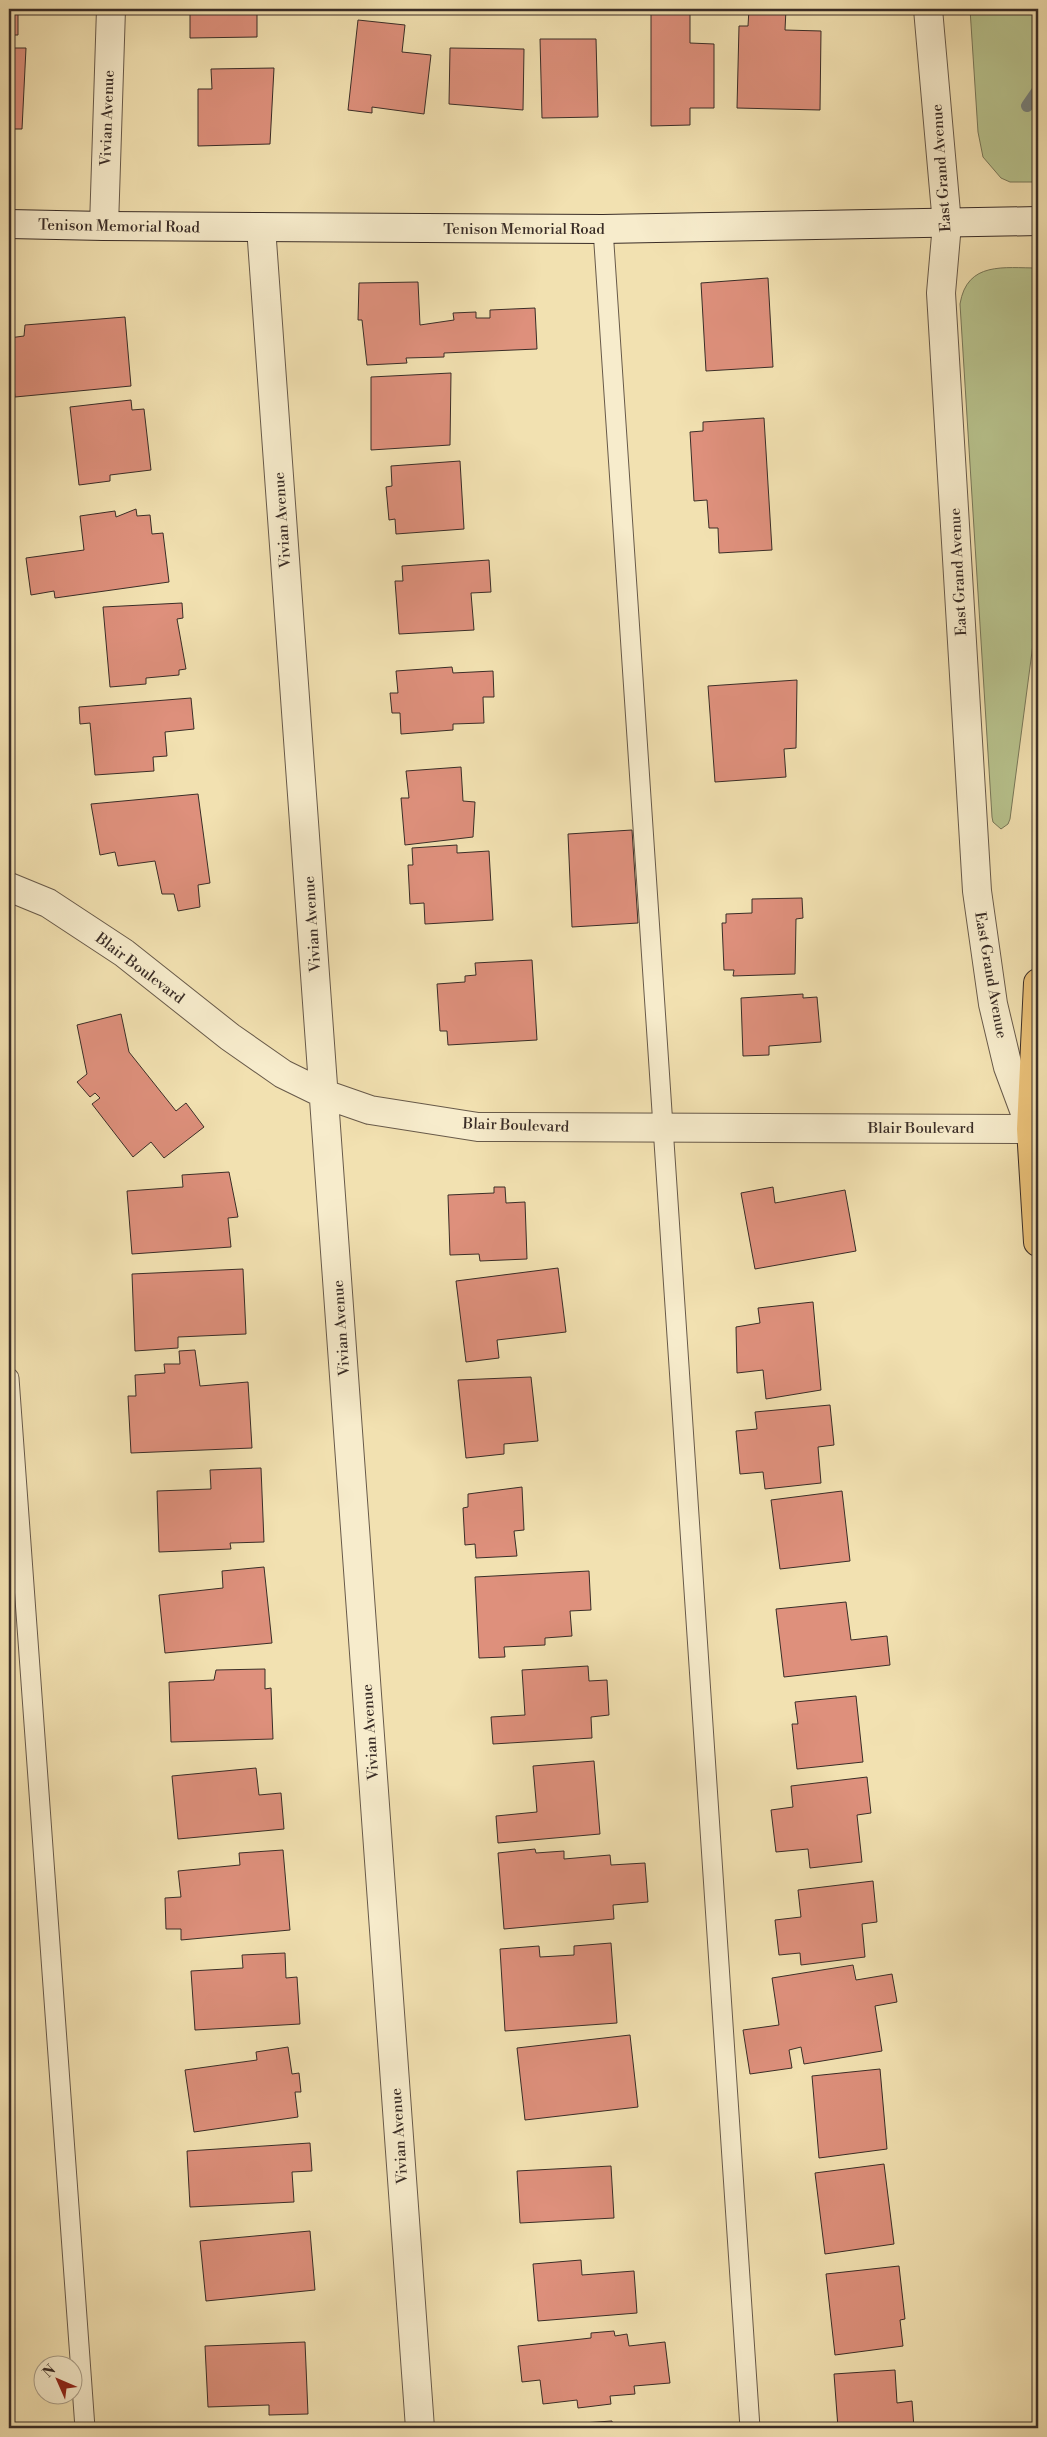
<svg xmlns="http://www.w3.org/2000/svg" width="1047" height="2437" font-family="'Libre Bodoni',serif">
  <rect width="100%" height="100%" fill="#f2e1b1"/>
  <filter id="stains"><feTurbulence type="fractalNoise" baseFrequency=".004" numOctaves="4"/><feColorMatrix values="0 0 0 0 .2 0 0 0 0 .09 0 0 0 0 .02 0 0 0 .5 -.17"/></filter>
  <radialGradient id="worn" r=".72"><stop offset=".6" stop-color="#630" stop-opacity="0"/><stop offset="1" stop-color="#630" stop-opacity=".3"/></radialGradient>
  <path fill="#b8c38e" stroke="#79785a" d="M 970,9 L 1038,9 L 1038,182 L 1010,182 L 1001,178 L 983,157 L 978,132 Z
    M 1038,268 L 1038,606 L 1010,819 L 1008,824 L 1001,829 L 993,822 L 992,817 L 960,304 C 967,261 1004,268 1038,268 Z"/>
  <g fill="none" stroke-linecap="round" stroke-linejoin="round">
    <path stroke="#78827e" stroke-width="12" d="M 1027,106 L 1038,90"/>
  </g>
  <path fill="#de907c" stroke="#3a2d27" d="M 9,9 L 18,9 L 18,35 L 9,35 Z
    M 190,9 L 257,9 L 257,37 L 190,38 Z
    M 749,9 L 786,9 L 785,30 L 821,31 L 820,110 L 737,108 L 739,26 L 748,26 Z
    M 651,12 L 690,12 L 690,43 L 714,44 L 714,108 L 690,108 L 690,125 L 651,126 Z
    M 358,20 L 405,25 L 402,52 L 431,55 L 424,114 L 372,107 L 372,113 L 348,110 Z
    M 540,39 L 596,39 L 598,117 L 542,118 Z
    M 9,48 L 26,48 L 22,129 L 9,129 Z
    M 450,48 L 524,49 L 523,110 L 449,104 Z
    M 274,68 L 270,144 L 198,146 L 198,89 L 212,89 L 211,69 Z
    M 768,278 L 773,367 L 706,371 L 701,283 Z
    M 418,282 L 420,325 L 454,320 L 453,313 L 476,312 L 476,318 L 490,318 L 490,310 L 535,308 L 537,349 L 444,353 L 444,357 L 406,358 L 407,363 L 367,365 L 362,320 L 358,320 L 359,283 Z
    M 125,317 L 131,386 L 15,397 L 13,378 L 9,378 L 9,338 L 24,336 L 25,325 Z
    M 451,373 L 450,445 L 371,450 L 371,377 Z
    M 131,400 L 132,410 L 144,409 L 151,470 L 110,475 L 110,481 L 79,485 L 70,407 Z
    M 764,418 L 772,550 L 719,553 L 718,528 L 709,528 L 707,500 L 694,501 L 690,432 L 703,431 L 703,422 Z
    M 460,461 L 464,529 L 396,534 L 395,519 L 389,520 L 386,487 L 392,486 L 391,466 Z
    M 136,509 L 137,516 L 150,515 L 152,534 L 163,533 L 169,582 L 55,598 L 54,591 L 31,595 L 26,558 L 84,550 L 80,516 L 115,511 L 116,517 Z
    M 489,560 L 491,592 L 471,593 L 474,630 L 399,634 L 395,581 L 403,581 L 402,566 Z
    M 182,603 L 183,618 L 177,619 L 186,669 L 179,670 L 179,675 L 146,678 L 146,684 L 110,687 L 103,607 Z
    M 452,667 L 453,673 L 493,671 L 494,697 L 483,697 L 484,723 L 453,724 L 453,730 L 401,734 L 400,713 L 392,713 L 390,693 L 398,693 L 396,671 Z
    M 797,680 L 796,748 L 784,749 L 786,777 L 715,782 L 708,686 Z
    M 191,698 L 194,729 L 165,732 L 167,756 L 153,757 L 154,771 L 95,775 L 90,723 L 80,724 L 79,707 Z
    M 461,767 L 463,801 L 475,802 L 473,837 L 405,845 L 401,798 L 409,798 L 406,771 Z
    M 198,794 L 210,883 L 198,885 L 200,907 L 178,911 L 174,894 L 162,894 L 155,861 L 118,866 L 115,852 L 100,855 L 91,804 Z
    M 632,830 L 638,923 L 572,927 L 568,834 Z
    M 457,845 L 457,853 L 489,851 L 493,920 L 425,924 L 424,903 L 410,904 L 408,865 L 413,865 L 412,848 Z
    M 802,898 L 803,918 L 796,919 L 795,974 L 733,976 L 734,970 L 724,970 L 722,923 L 726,923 L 726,914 L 752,913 L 752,899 Z
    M 532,960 L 537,1040 L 448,1045 L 447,1031 L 440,1031 L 437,984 L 465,982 L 465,976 L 476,975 L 475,963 Z
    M 803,994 L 803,998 L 817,997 L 821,1042 L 769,1046 L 769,1055 L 743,1056 L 741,998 Z
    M 121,1014 L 129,1052 L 176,1111 L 186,1103 L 204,1127 L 164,1158 L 151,1142 L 133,1157 L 92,1104 L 100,1098 L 95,1093 L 90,1097 L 77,1082 L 87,1074 L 77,1025 Z
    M 229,1172 L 238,1217 L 228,1218 L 231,1247 L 132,1254 L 127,1191 L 183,1187 L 182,1175 Z
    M 494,1187 L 505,1187 L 506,1203 L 525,1202 L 527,1259 L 480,1261 L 479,1254 L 450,1255 L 448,1195 L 494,1193 Z
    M 773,1187 L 775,1203 L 845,1190 L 856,1251 L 755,1269 L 741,1193 Z
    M 558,1268 L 566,1332 L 497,1340 L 499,1358 L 466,1362 L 456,1281 Z
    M 243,1269 L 246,1334 L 178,1337 L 178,1348 L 135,1351 L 132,1274 Z
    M 813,1302 L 821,1390 L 766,1399 L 763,1370 L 737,1373 L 736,1327 L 760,1323 L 758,1308 Z
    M 195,1350 L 200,1386 L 248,1382 L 252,1448 L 131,1453 L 128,1396 L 136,1396 L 135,1375 L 165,1373 L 164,1364 L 180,1364 L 179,1351 Z
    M 531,1377 L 538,1441 L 504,1444 L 504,1454 L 466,1458 L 458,1380 Z
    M 830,1405 L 834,1445 L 818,1447 L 821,1483 L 765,1489 L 763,1472 L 740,1474 L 736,1431 L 757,1429 L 755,1412 Z
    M 261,1468 L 264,1542 L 230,1543 L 231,1549 L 159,1552 L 157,1491 L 211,1489 L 210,1470 Z
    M 522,1487 L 524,1530 L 514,1531 L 517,1556 L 476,1558 L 475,1544 L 465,1545 L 463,1508 L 468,1507 L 468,1494 Z
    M 842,1491 L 850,1561 L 780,1569 L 771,1500 Z
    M 264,1567 L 272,1643 L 165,1653 L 159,1595 L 223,1588 L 222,1571 Z
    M 589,1571 L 591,1610 L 570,1611 L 572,1636 L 545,1638 L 545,1645 L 504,1647 L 505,1657 L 479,1658 L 475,1577 Z
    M 846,1602 L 851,1640 L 887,1636 L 890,1665 L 784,1677 L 776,1609 Z
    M 588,1666 L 589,1681 L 607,1680 L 609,1715 L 591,1717 L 592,1738 L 493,1744 L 491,1717 L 525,1715 L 522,1670 Z
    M 265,1669 L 265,1689 L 271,1688 L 273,1739 L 171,1742 L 169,1682 L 214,1680 L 216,1670 Z
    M 856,1696 L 863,1762 L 797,1769 L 792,1724 L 798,1724 L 795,1702 Z
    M 594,1761 L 600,1834 L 498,1843 L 496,1816 L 537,1812 L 533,1766 Z
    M 256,1768 L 259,1795 L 281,1793 L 284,1829 L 178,1839 L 172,1776 Z
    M 867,1777 L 871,1813 L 857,1815 L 862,1862 L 810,1868 L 808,1849 L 776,1852 L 771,1810 L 793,1807 L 791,1786 Z
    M 535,1849 L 536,1853 L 564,1851 L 564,1859 L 610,1855 L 611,1865 L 645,1863 L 648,1902 L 613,1905 L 614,1919 L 504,1929 L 498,1853 Z
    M 283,1850 L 290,1930 L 181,1940 L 181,1929 L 166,1929 L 165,1898 L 181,1897 L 178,1871 L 240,1865 L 239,1853 Z
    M 873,1881 L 877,1922 L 862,1924 L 865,1957 L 801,1965 L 800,1953 L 779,1955 L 775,1920 L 801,1917 L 798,1890 Z
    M 611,1943 L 617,2023 L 505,2031 L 500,1949 L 539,1946 L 540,1957 L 574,1955 L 574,1946 Z
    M 285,1953 L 286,1978 L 297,1977 L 300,2024 L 195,2030 L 191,1971 L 243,1968 L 242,1955 Z
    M 853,1965 L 856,1980 L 892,1974 L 897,2002 L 875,2006 L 882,2051 L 804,2064 L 801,2047 L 789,2050 L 792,2068 L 750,2074 L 743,2030 L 779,2025 L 772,1978 Z
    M 630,2035 L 638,2107 L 525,2120 L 517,2048 Z
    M 288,2047 L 292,2074 L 299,2073 L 301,2092 L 295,2092 L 298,2117 L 194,2132 L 185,2070 L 257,2060 L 256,2052 Z
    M 880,2069 L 887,2149 L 819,2158 L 812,2076 Z
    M 310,2143 L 312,2171 L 292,2172 L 294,2202 L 190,2207 L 187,2151 Z
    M 884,2164 L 894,2244 L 825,2254 L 815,2173 Z
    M 611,2166 L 614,2218 L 520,2223 L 517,2171 Z
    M 310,2231 L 315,2290 L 206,2301 L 200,2241 Z
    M 581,2260 L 582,2275 L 634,2271 L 637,2313 L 538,2321 L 533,2264 Z
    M 899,2266 L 905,2319 L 900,2320 L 903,2346 L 835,2355 L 826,2274 Z
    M 614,2331 L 615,2336 L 627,2334 L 629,2346 L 665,2342 L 670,2383 L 634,2386 L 635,2394 L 610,2396 L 611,2404 L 578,2408 L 577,2400 L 543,2404 L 540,2380 L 522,2382 L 518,2346 L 591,2338 L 591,2333 Z
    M 305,2342 L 308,2414 L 269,2415 L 269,2405 L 208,2407 L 205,2346 Z
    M 895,2370 L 897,2403 L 912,2401 L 914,2428 L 838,2428 L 834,2374 Z
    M 612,2421 L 613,2428 L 582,2428 L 582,2423 Z"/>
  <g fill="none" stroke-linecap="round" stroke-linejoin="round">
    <g stroke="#685a4a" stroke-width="21">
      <path id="lane" d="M 603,229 L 750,2428
        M 9,1378 L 85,2428"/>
    </g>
    <g stroke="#685a4a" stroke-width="30">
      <path id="street" d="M 104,226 L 111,9
        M 261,227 L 420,2428
        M 9,887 L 48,903 L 124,953 L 230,1037 L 283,1074 L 324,1094 L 370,1110 L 478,1127 L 1031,1129 L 1008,1067 L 993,1004 L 977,891 L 941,293 L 947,224 L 928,9"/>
    </g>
    <g stroke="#3a2d27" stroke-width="30">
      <path id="secondary" d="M 9,224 L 104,226 L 603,229 L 1038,221"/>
    </g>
    <g stroke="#3a2d27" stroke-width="30">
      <path id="primary" d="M 1038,983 L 1031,1129 L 1038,1242"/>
    </g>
    <use href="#lane" stroke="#f7eccc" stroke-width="19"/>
    <use href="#street" stroke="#f7eccc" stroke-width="28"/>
    <use href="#secondary" stroke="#f7eccc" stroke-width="28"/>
    <use href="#primary" stroke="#e9c078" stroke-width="28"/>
  </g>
  <g text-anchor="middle" stroke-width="4" stroke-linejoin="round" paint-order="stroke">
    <g font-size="15" fill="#3a2d27" stroke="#f7eccc">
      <text transform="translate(107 118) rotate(-88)" y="5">Vivian Avenue</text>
      <text transform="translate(941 168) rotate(-94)" y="5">East Grand Avenue</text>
      <text transform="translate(119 226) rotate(1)" y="5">Tenison Memorial Road</text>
      <text x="524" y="234">Tenison Memorial Road</text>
      <text transform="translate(282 520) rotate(-94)" y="5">Vivian Avenue</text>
      <text transform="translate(958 572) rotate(-93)" y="5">East Grand Avenue</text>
      <text transform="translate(312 924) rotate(-94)" y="5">Vivian Avenue</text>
      <text transform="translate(140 968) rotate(37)" y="5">Blair Boulevard</text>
      <text transform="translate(991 975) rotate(80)" y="5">East Grand Avenue</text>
      <text transform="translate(516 1125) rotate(2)" y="5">Blair Boulevard</text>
      <text x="921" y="1133">Blair Boulevard</text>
      <text transform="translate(341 1328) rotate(-94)" y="5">Vivian Avenue</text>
      <text transform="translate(370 1732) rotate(-94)" y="5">Vivian Avenue</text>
      <text transform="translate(399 2136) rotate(-94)" y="5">Vivian Avenue</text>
    </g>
  </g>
  <rect width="1047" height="2437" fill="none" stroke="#f2e1b1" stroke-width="30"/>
  <rect x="10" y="10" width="1027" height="2417" fill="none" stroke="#3a2d27" stroke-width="2.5"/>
  <rect x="15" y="15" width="1017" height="2407" fill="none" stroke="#3a2d27"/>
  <g transform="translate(58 2380) rotate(315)"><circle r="24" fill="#f7eccc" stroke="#aba08a"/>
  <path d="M0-4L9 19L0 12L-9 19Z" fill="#8f2418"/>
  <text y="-8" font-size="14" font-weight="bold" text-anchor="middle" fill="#3a2d27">N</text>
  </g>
  <rect width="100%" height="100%" filter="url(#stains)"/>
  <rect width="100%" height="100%" fill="url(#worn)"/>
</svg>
